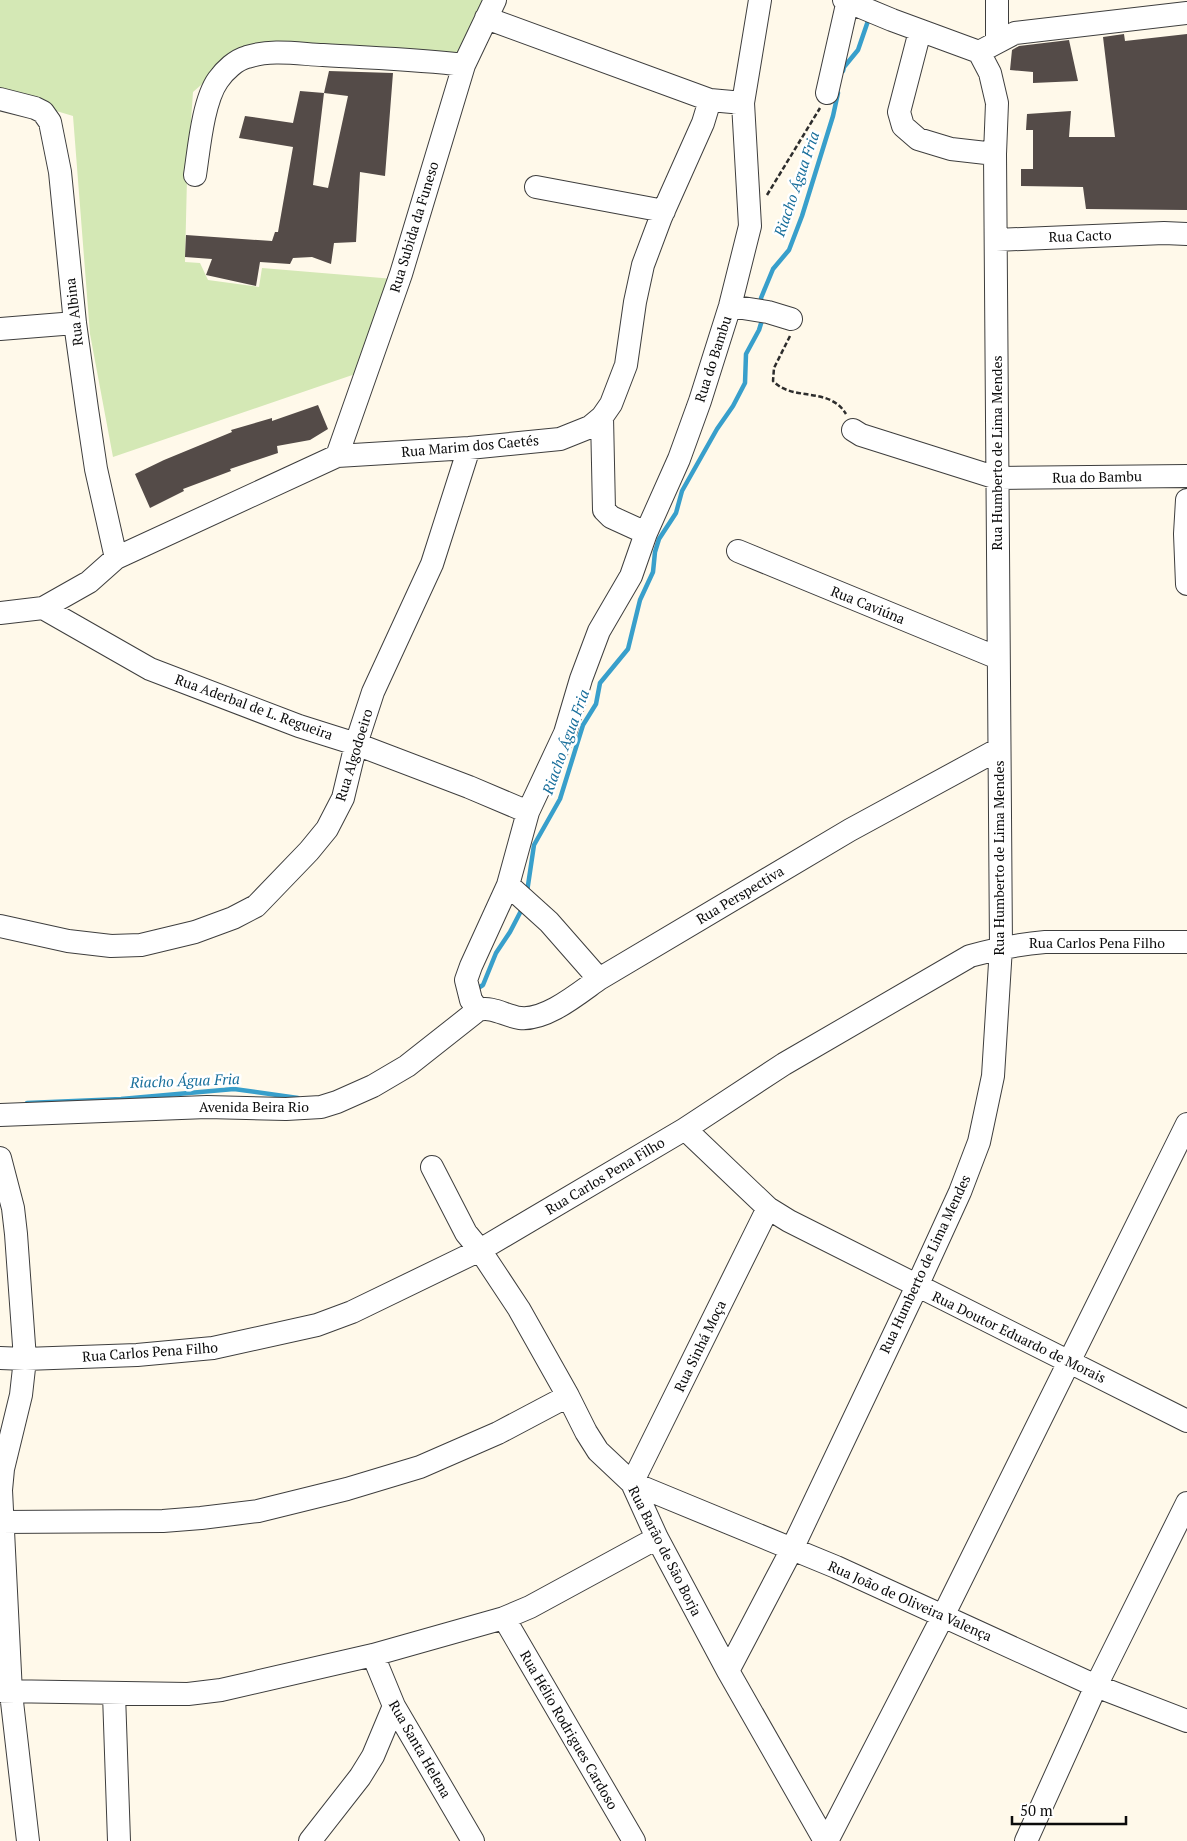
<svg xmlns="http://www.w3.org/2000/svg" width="1187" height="1841" font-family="'PT Serif',serif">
  <rect width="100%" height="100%" fill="#fff9ea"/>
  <path fill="#d4e8b5" d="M 0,0 L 492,0 L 468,58 L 239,52 L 193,92 L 187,178 L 185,262 L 200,263 L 208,280 L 259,287 L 262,268 L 394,279 L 364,371 L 113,457 L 90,334 L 73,116 L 0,94 Z"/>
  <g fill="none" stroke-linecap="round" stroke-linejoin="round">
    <path stroke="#389fcb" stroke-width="4.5" d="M 843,71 L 844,67 L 858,50 L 869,18
      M 762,304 L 761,298 L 773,269 L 789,250 L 802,216 L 833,116 L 838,93
      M 527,892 L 534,845 L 560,799 L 583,725 L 596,704 L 600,683 L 628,649 L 640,600 L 653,572 L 655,552 L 659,539 L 676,513 L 682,491 L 717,429 L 733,406 L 745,383 L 746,354 L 759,330 L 763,317
      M 475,990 L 483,985 L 496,953 L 510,932 L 523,907
      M 27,1103 L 121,1099 L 234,1089 L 298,1098"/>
  </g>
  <path fill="#544b48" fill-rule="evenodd" d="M 1124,34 L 1125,41 L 1187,34 L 1187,210 L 1086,209 L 1083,187 L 1021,186 L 1021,169 L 1033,169 L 1033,130 L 1026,130 L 1027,114 L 1071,111 L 1069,137 L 1115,137 L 1103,37 Z
    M 1069,40 L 1078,81 L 1033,83 L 1033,72 L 1010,70 L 1012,50 L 1019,46 Z
    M 329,71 L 393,73 L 385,176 L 360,172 L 356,242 L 334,243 L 331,264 L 312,257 L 293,258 L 290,264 L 260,262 L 256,286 L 206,275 L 212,259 L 185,257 L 186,235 L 272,241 L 275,232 L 278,232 L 293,147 L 239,138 L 245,116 L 293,123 L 300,91 L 324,93 ZM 324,93 L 348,96 L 328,188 L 313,185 Z
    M 318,405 L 328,429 L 310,440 L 277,446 L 278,453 L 230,469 L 231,471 L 183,489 L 184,491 L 150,508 L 135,474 L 164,460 L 232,432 L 231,430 L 272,418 L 272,421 Z"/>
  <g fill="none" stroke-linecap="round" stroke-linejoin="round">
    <g stroke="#3e3e3e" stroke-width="24">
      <path id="minor" d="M 844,0 L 892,20 L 979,52
        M 997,0 L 997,42
        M 486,18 L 710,100
        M 920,31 L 899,112 L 903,126 L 918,139 L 951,149 L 995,154
        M 979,52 L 1015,33 L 1187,13
        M 827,93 L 848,0
        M 0,99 L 35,108 L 43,112 L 50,122 L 60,172 L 75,323 L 87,409 L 96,469 L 116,558
        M 195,175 C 199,149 203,101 218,80 C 225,70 236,60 247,57 C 271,49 299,54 323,55 C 370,58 417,59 464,65
        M 536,187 L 664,211
        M 996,240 L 1164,233 L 1187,234
        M 730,306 L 768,312 L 791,319
        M 0,329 L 75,323
        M 602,417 L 604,510 L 611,517 L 646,533 L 679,459 L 700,401 L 730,306 L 750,226 L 743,103 L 760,0
        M 853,430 L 861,435 L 997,478 L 1187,476
        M 337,456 L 401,274 L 464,65 L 495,0
        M 1187,500 L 1185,534 L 1187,584
        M 738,551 L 998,658
        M 43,608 L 150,669 L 299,726 L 356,744 L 469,787 L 528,812
        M 0,613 L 43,608 L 89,582 L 116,558 L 337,456 L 469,448 L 560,439 L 590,427 L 602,417 L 611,404 L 626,365 L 635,302 L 643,265 L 661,217 L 703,123 L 710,100 L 743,103
        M 508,885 L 549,922 L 599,979
        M 0,926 L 68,941 L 111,946 L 141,945 L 195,932 L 233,918 L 256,906 L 309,851 L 327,829 L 343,798 L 356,744 L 373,692 L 432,564 L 469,448
        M 478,1010 C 493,1006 505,1016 520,1018 C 546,1021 579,993 599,979 L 850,830 L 999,749
        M 478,1010 L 471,1000 L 466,980 L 471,966 L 508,885 L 528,812 L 565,733 L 581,679 L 599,631 L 631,576 L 646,533
        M 0,1115 L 207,1107 L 286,1109 L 321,1107 L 337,1102 L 373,1086 L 407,1066 L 478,1010
        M 685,1129 L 768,1208 L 789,1221 L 1187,1421
        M 0,1158 L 13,1208 L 16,1234 L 25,1359 L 21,1395 L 3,1469 L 1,1490 L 11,1693 L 28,1841
        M 432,1167 L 466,1233 L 480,1250 L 519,1309 L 568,1396 L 586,1432 L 598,1451 L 632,1483 L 657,1538 L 728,1671 L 825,1841
        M 0,1358 L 25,1359 L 137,1355 L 213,1348 L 317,1325 L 352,1312 L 480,1250 L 685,1129 L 784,1064 L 970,956 C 996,949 1019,944 1045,942 L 1187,942
        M 632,1483 L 836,1567 L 1096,1686 L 1187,1721
        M 632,1483 L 768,1208
        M 0,1522 L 163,1521 L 201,1518 L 258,1511 L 347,1489 L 420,1467 L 498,1433 L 568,1396
        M 504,1618 L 634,1841
        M 373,1655 L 394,1706 L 473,1841
        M 728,1671 L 792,1549 L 917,1286 L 960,1192 L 979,1142 L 993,1076 L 1001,947 L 995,154 L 997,103 L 990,73 L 979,52
        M 0,1691 L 188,1694 L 221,1690 L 373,1655 L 504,1618 L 530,1607 L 657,1538
        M 114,1694 L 119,1841
        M 310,1841 L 360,1777 L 373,1756 L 394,1706
        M 827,1841 L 943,1616 L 1187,1124
        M 1026,1841 L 1096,1686 L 1187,1503"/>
    </g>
    <path stroke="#2d2d2d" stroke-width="2.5" stroke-dasharray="5 2.5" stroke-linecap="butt" d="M 767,195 L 820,108
      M 790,336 L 774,368 L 773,381 C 793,402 829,386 846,414"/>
    <use href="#minor" stroke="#fff" stroke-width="22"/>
  </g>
  <g text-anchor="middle" stroke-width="5" stroke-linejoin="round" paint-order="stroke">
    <g font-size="14" fill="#0b0b0b" stroke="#fff">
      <text transform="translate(414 227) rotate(-73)" y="5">Rua Subida da Funeso</text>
      <text transform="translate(1080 236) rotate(-2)" y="5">Rua Cacto</text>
      <text transform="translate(74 312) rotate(-97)" y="5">Rua Albina</text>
      <text transform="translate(713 359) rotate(-72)" y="5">Rua do Bambu</text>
      <text transform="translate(470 446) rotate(-5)" y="5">Rua Marim dos Caetés</text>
      <text transform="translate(997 453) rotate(-90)" y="5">Rua Humberto de Lima Mendes</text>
      <text transform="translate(1097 477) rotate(-1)" y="5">Rua do Bambu</text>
      <text transform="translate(868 605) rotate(22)" y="5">Rua Caviúna</text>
      <text transform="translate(254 707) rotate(20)" y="5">Rua Aderbal de L. Regueira</text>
      <text transform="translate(354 755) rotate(-73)" y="5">Rua Algodoeiro</text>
      <text transform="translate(999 858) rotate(-90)" y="5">Rua Humberto de Lima Mendes</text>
      <text transform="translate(740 895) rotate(-31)" y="5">Rua Perspectiva</text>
      <text x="1097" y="948">Rua Carlos Pena Filho</text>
      <text x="254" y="1112">Avenida Beira Rio</text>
      <text transform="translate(605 1176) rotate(-31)" y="5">Rua Carlos Pena Filho</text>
      <text transform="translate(925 1264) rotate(-65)" y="5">Rua Humberto de Lima Mendes</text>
      <text transform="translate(1019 1337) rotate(26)" y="5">Rua Doutor Eduardo de Morais</text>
      <text transform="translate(700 1346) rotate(-64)" y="5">Rua Sinhá Moça</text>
      <text transform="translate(150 1352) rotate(-4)" y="5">Rua Carlos Pena Filho</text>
      <text transform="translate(665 1551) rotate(63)" y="5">Rua Barão de São Borja</text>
      <text transform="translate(910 1601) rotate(24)" y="5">Rua João de Oliveira Valença</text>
      <text transform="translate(569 1730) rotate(60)" y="5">Rua Hélio Rodrigues Cardoso</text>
      <text transform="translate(420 1749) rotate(60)" y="5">Rua Santa Helena</text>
    </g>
    <g font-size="15" font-style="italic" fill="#176e9b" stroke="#fff">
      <text transform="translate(797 184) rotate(-71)" y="5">Riacho Água Fria</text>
      <text transform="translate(566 742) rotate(-70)" y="5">Riacho Água Fria</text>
      <text transform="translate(185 1081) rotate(-2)" y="5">Riacho Água Fria</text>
    </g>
  </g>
  <path d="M1012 1816v8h114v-8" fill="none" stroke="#0b0b0b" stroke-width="2.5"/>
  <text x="1020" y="1816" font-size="15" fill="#0b0b0b" stroke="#ffffff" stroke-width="4" paint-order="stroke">50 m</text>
</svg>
